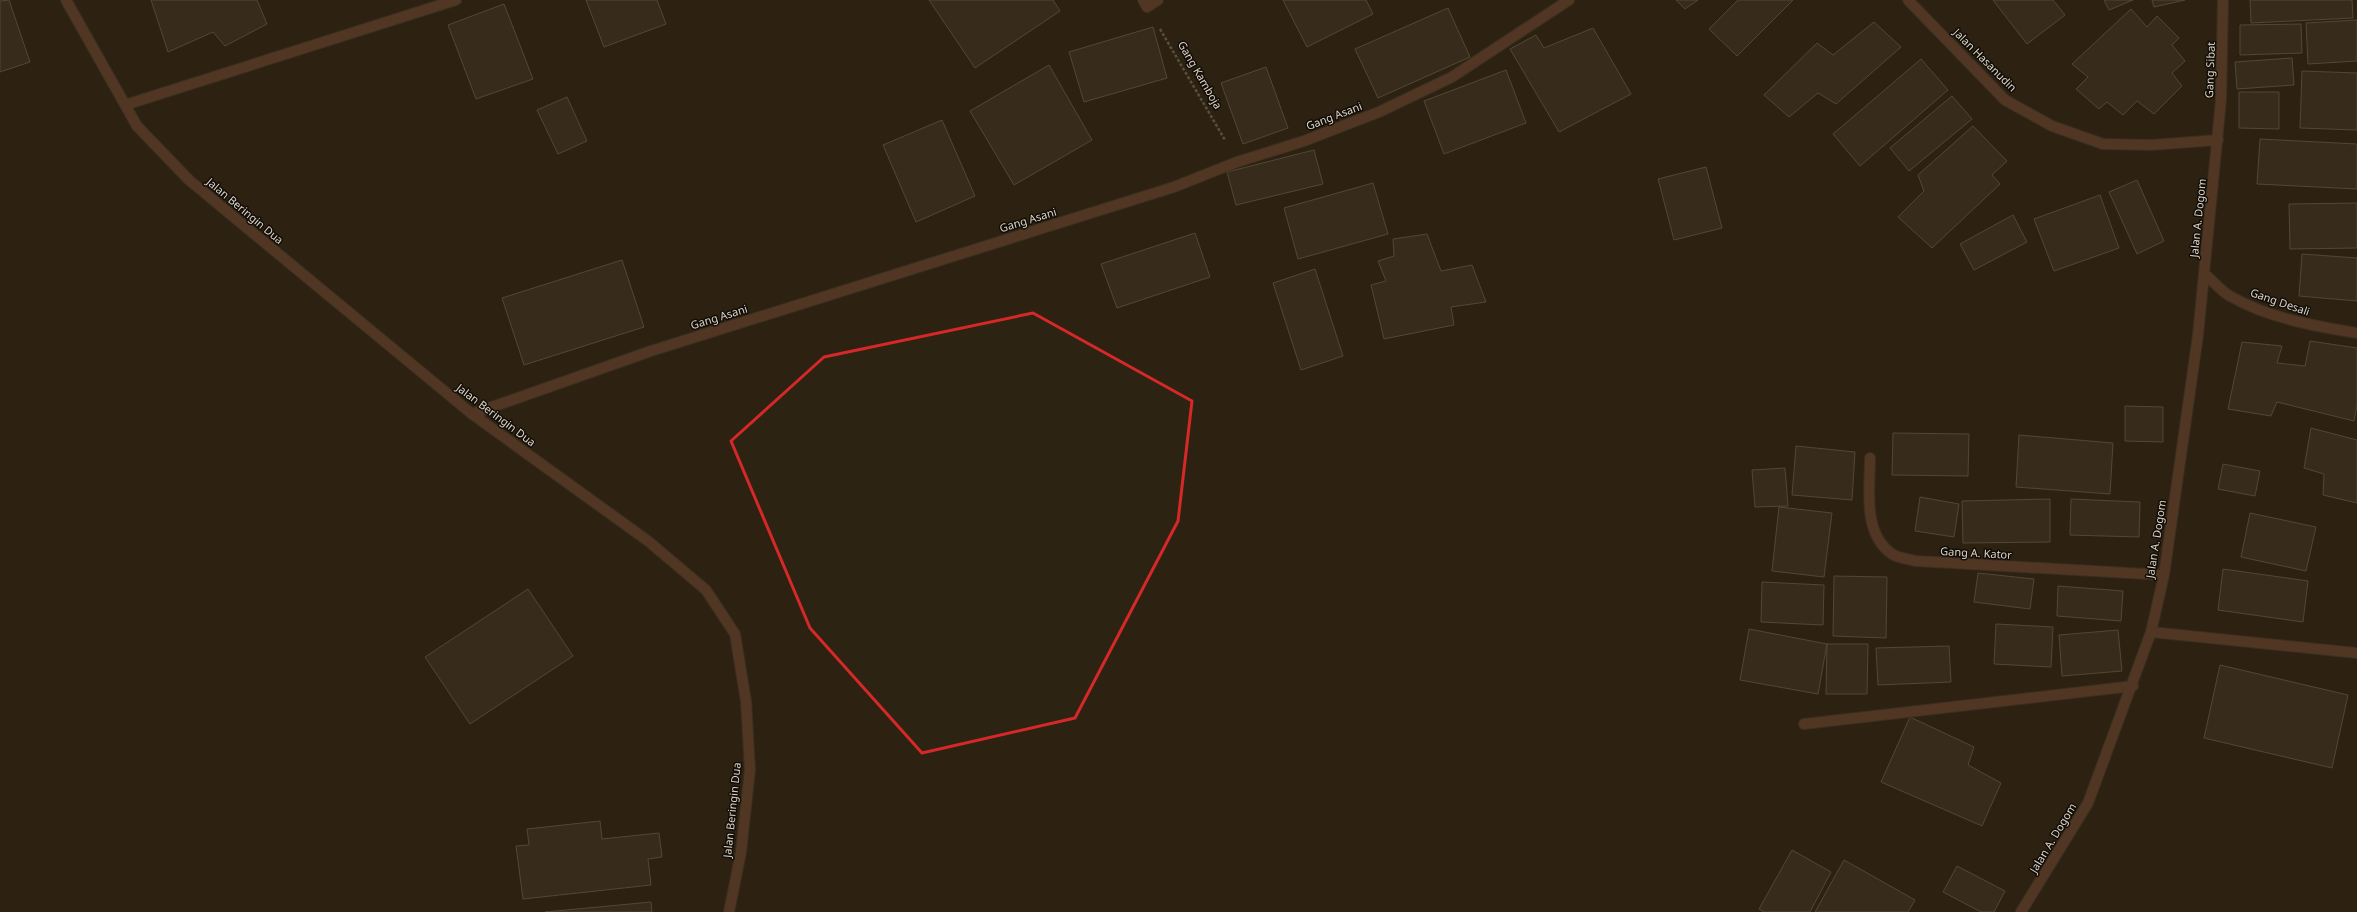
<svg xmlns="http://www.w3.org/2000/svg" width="2357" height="912" font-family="'Noto Sans',sans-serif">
  <rect width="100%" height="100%" fill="#2d2312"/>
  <path fill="#443928" stroke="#7f725f" d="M 9,0 L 30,62 L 0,72 L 0,1 Z
    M 151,0 L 257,0 L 267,24 L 225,46 L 213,32 L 168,52 Z
    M 586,0 L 657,0 L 666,24 L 604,47 Z
    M 929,0 L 1053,0 L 1060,11 L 975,68 Z
    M 1283,0 L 1366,0 L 1373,14 L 1307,47 Z
    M 1676,0 L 1698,0 L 1685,9 Z
    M 1738,0 L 1793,0 L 1737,56 L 1709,29 Z
    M 1993,0 L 2053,0 L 2065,15 L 2027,44 Z
    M 2104,0 L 2133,0 L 2109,10 Z
    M 2152,0 L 2185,0 L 2154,7 Z
    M 2250,0 L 2352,0 L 2353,18 L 2251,23 Z
    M 504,4 L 533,79 L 476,99 L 448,25 Z
    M 1448,8 L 1470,57 L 1378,98 L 1355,49 Z
    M 2131,9 L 2147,27 L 2157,16 L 2179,38 L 2172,45 L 2185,61 L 2172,73 L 2182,86 L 2154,114 L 2137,101 L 2123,115 L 2107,102 L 2099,109 L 2076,89 L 2088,77 L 2072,64 Z
    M 2357,20 L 2357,61 L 2308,64 L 2306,23 Z
    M 1874,22 L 1901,47 L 1836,104 L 1818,93 L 1789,117 L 1764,95 L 1817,43 L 1833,55 Z
    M 2301,24 L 2302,53 L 2240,55 L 2240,25 Z
    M 1153,27 L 1167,78 L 1084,102 L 1069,52 Z
    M 1593,28 L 1631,94 L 1559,132 L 1510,49 L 1536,35 L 1544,48 Z
    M 2292,58 L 2294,85 L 2237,89 L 2235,62 Z
    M 1921,59 L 1948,90 L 1860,166 L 1833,134 Z
    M 1049,65 L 1092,140 L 1014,185 L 970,111 Z
    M 1266,67 L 1288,128 L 1243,144 L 1221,83 Z
    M 1506,70 L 1526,123 L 1444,154 L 1424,101 Z
    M 2302,71 L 2357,73 L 2357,130 L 2300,128 Z
    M 2239,92 L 2279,92 L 2279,129 L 2239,128 Z
    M 1952,96 L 1972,119 L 1909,171 L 1890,148 Z
    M 567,97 L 587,141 L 558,154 L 537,110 Z
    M 942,120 L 975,196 L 916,222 L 883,145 Z
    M 1973,126 L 2007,161 L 1992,175 L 2000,184 L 1932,248 L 1898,217 L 1924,191 L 1918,175 Z
    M 2260,139 L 2357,144 L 2357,189 L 2257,184 Z
    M 1314,150 L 1323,184 L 1236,205 L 1227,172 Z
    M 1706,167 L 1722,228 L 1674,240 L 1658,179 Z
    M 2137,180 L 2164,241 L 2137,254 L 2109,192 Z
    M 1373,183 L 1388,234 L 1298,259 L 1284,208 Z
    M 2100,195 L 2119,248 L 2054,271 L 2034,219 Z
    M 2357,203 L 2357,248 L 2290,249 L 2289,204 Z
    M 2013,215 L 2027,242 L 1974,270 L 1960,244 Z
    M 1195,233 L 1210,277 L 1117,308 L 1101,264 Z
    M 1427,234 L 1441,271 L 1472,265 L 1486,302 L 1451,307 L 1454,325 L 1384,339 L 1371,285 L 1386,281 L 1378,261 L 1394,256 L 1393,239 Z
    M 2302,254 L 2357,258 L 2357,301 L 2299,296 Z
    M 622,260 L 644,327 L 524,365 L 502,298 Z
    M 1315,269 L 1343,356 L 1301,370 L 1273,283 Z
    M 2310,341 L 2357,348 L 2357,405 L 2354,421 L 2277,402 L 2271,416 L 2228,409 L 2242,342 L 2282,346 L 2277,363 L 2305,366 Z
    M 2125,406 L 2163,407 L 2163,442 L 2125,441 Z
    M 2311,428 L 2357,440 L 2357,503 L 2323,495 L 2324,474 L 2304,468 Z
    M 1893,433 L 1969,434 L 1968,476 L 1892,475 Z
    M 2019,435 L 2113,443 L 2110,494 L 2016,487 Z
    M 1796,446 L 1855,452 L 1852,500 L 1792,495 Z
    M 2223,464 L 2260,471 L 2255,496 L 2218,489 Z
    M 1785,468 L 1788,506 L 1755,507 L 1752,470 Z
    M 1920,497 L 1959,504 L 1954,537 L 1915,531 Z
    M 2050,499 L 2050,542 L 1963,543 L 1962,501 Z
    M 2071,499 L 2140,502 L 2139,537 L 2070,535 Z
    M 1779,507 L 1832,513 L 1824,577 L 1772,571 Z
    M 2250,513 L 2316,527 L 2306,571 L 2241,557 Z
    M 2223,569 L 2308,581 L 2303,622 L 2218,610 Z
    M 1978,573 L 2034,579 L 2030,609 L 1974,602 Z
    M 1834,576 L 1887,577 L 1886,638 L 1833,636 Z
    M 1762,582 L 1824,585 L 1823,625 L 1761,622 Z
    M 2058,586 L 2123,591 L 2121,621 L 2057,616 Z
    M 528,589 L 573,656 L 470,724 L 425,657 Z
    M 1996,624 L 2053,627 L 2051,667 L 1994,664 Z
    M 1749,629 L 1827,644 L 1818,694 L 1740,680 Z
    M 2118,630 L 2122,671 L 2062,676 L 2059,635 Z
    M 1827,644 L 1868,644 L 1867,694 L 1826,694 Z
    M 1949,646 L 1951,682 L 1878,685 L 1876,648 Z
    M 2220,665 L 2348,695 L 2332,768 L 2204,738 Z
    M 1910,717 L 1974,747 L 1968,765 L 2001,783 L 1982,826 L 1881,782 Z
    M 600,821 L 602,839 L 659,833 L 662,857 L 648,859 L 651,885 L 523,899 L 516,846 L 529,845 L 527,829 Z
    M 1792,850 L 1831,872 L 1810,912 L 1764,912 L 1759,909 Z
    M 1844,860 L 1915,900 L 1908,912 L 1815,912 Z
    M 1957,866 L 2005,891 L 1994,912 L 1981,912 L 1943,892 Z
    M 651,902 L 652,912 L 545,912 Z"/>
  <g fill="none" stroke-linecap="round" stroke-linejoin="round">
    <g stroke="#493f30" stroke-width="12">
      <path id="minor" d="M 66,0 L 137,126 L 189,180 L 472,414 L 648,541 L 706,590 L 735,634 L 746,701 L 750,770 L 741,852 L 729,912
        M 1143,0 L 1147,7 L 1158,0
        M 1908,0 L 2005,100 L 2052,126 L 2103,144 L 2151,145 L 2218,140
        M 125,105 L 456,0
        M 2205,274 C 2213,281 2221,291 2230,296 C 2268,318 2314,326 2357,333
        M 472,414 L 651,351 L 1174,187 L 1237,162 L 1304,141 L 1379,112 L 1452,77 L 1569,0
        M 1870,458 C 1870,489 1862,533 1892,554 C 1898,558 1909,559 1916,561 L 2164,575
        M 2151,632 L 2357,653
        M 1804,724 L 2133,686
        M 2021,912 L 2088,803 L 2151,632 L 2164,575 L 2198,335 L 2221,100 L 2223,0"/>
    </g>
    <path stroke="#8d8477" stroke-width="2.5" stroke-dasharray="3 2" stroke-linecap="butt" d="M 1160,29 L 1225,140"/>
    <use href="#minor" stroke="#7b4e39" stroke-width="10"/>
  </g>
  <path d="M0 0H2357V912H0ZM 1033,313 L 1192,401 L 1178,521 L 1075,718 L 922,753 L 810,628 L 731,441 L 824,357 Z" fill="#2d2312" fill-opacity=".55" fill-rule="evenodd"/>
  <path fill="none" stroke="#d62828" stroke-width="3" stroke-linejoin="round" d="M 1033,313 L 1192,401 L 1178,521 L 1075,718 L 922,753 L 810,628 L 731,441 L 824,357 Z"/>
  <g text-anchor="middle" stroke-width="3" stroke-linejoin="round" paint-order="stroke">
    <g font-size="11" fill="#dcd5cb" stroke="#120d06">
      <text transform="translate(1985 60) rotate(45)" y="4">Jalan Hasanudin</text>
      <text transform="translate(2210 70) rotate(-88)" y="4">Gang Sibat</text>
      <text transform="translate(1200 75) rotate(60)" y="4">Gang Kamboja</text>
      <text transform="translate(1334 116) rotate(-21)" y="4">Gang Asani</text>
      <text transform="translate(245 211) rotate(40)" y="4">Jalan Beringin Dua</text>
      <text transform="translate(2198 218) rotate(-84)" y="4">Jalan A. Dogom</text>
      <text transform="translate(1028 220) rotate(-17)" y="4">Gang Asani</text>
      <text transform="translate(2280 302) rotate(19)" y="4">Gang Desali</text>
      <text transform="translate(719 317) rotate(-17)" y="4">Gang Asani</text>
      <text transform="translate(496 415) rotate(37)" y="4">Jalan Beringin Dua</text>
      <text transform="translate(2156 539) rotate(-81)" y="4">Jalan A. Dogom</text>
      <text transform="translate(1976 553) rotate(3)" y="4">Gang A. Kator</text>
      <text transform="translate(732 810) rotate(-84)" y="4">Jalan Beringin Dua</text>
      <text transform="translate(2053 838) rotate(-59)" y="4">Jalan A. Dogom</text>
    </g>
  </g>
</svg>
